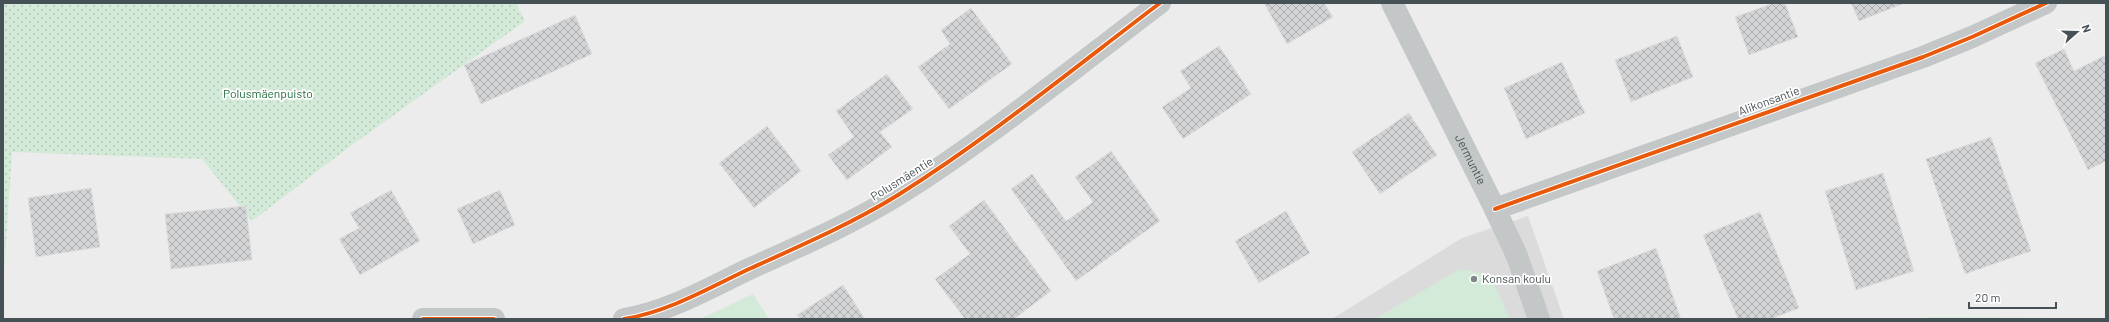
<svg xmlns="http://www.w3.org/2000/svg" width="2109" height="322" font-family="Barlow,sans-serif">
  <defs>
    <pattern id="park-dots" width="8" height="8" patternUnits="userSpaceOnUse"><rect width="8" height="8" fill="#d3ead8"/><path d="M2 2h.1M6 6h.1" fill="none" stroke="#b6cabc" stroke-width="1.8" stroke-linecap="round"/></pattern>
    <pattern id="building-cross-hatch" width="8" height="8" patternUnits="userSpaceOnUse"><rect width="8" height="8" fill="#d3d4d5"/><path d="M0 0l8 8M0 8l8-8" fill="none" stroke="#adaeb0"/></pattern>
  </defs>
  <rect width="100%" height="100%" fill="#edecec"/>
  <path fill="#dbdbdb" d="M 1528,216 L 1564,319 L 1332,319 L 1462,238 Z"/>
  <path fill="#d3ead8" d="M 1460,269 L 1490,275 L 1510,319 L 1375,319 Z
    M 753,294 L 769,319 L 700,319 Z
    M 1930,317 L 2091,318 L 2091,319 L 1919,319 Z"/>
  <path fill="url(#park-dots)" d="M 3,3 L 516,3 L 525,21 L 352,145 L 252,221 L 202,159 L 12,152 L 3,287 Z"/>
  <path fill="url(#building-cross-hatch)" stroke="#dededf" d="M 1264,3 L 1324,3 L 1333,17 L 1287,44 Z
    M 1774,3 L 1785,3 L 1798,37 L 1749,55 L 1735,17 Z
    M 1851,3 L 1905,3 L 1859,21 Z
    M 971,8 L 1012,64 L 949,109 L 918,67 L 950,44 L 941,30 Z
    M 575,15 L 592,54 L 481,104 L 464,65 Z
    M 1677,36 L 1693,77 L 1631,102 L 1615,60 Z
    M 1219,46 L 1251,94 L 1183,139 L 1162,107 L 1191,88 L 1180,71 Z
    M 2064,49 L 2074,71 L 2104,56 L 2106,59 L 2106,161 L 2088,170 L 2035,63 Z
    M 1562,62 L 1585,113 L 1526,139 L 1504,88 Z
    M 887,74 L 913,109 L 880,132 L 892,147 L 847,180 L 828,155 L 854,137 L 836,111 Z
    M 1409,113 L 1437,155 L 1380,194 L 1352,152 Z
    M 767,126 L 801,171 L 754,208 L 719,163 Z
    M 1991,137 L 2031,251 L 1965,274 L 1926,159 Z
    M 1111,151 L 1160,221 L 1076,281 L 1011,189 L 1032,174 L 1066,221 L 1093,202 L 1075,177 Z
    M 1883,173 L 1914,271 L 1856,290 L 1825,191 Z
    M 91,188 L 100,247 L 36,257 L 28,198 Z
    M 391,190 L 420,241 L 360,275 L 339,239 L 359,228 L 350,213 Z
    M 500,190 L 515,225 L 473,244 L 457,209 Z
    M 984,200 L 1051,291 L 1014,319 L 965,319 L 935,279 L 970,254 L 949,226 Z
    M 246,206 L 252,260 L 171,269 L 165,214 Z
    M 1286,211 L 1310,253 L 1259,283 L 1235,241 Z
    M 1760,212 L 1799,308 L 1771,319 L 1738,319 L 1703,235 Z
    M 1656,248 L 1681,319 L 1614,319 L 1597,271 Z
    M 843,285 L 865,319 L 800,319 L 797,315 Z"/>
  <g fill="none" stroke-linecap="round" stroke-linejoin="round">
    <g stroke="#c4c7c7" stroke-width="22">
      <path id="s1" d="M 1392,3 L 1495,209 L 1517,256 L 1539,319"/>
      <path d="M 1495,209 L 1923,57 L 1972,37 L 2046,3"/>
      <path d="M 423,319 L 494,319"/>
      <path d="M 624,319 C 668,312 709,288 749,269 C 800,246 851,224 898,195 C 990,137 1074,68 1160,3"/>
    </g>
    <g stroke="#fff" stroke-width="6">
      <path id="cycleway" d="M 1495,209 L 1923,57 L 1972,37 L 2046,3
        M 423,319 L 494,319
        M 624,319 C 668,312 709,288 749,269 C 800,246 851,224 898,195 C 990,137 1074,68 1160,3"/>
    </g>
    <use href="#cycleway" stroke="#e8590c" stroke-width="4"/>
  </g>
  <circle fill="#80878a" stroke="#fff" stroke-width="1.5" cx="1474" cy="279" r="4"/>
  <g text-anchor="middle" stroke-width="3.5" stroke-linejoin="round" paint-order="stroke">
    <g font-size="12" fill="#216d3d" stroke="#fff">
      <text x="268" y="98">Polusmäenpuisto</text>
    </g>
    <g font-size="12" fill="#465156" stroke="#fff">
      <text transform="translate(1769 101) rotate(-20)" y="4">Alikonsantie</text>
      <text dy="4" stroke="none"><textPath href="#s1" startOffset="175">Jermuntie</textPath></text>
      <text transform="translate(902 179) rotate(-32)" y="4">Polusmäentie</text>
    </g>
    <g font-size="12" fill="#465156" stroke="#fff" text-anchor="start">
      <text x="1482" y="283">Konsan koulu</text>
    </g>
  </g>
  <rect width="2109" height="322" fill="none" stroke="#465156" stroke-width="8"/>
  <g transform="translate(2077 32) rotate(70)" stroke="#ffffff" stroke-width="3" paint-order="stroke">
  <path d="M0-3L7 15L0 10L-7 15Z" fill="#465156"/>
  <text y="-6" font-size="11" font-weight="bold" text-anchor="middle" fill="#465156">N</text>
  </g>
  <path d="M1969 302v6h87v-6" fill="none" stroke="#465156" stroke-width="2"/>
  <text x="1975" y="302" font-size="12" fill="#465156" stroke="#ffffff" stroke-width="3" paint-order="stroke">20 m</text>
</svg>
